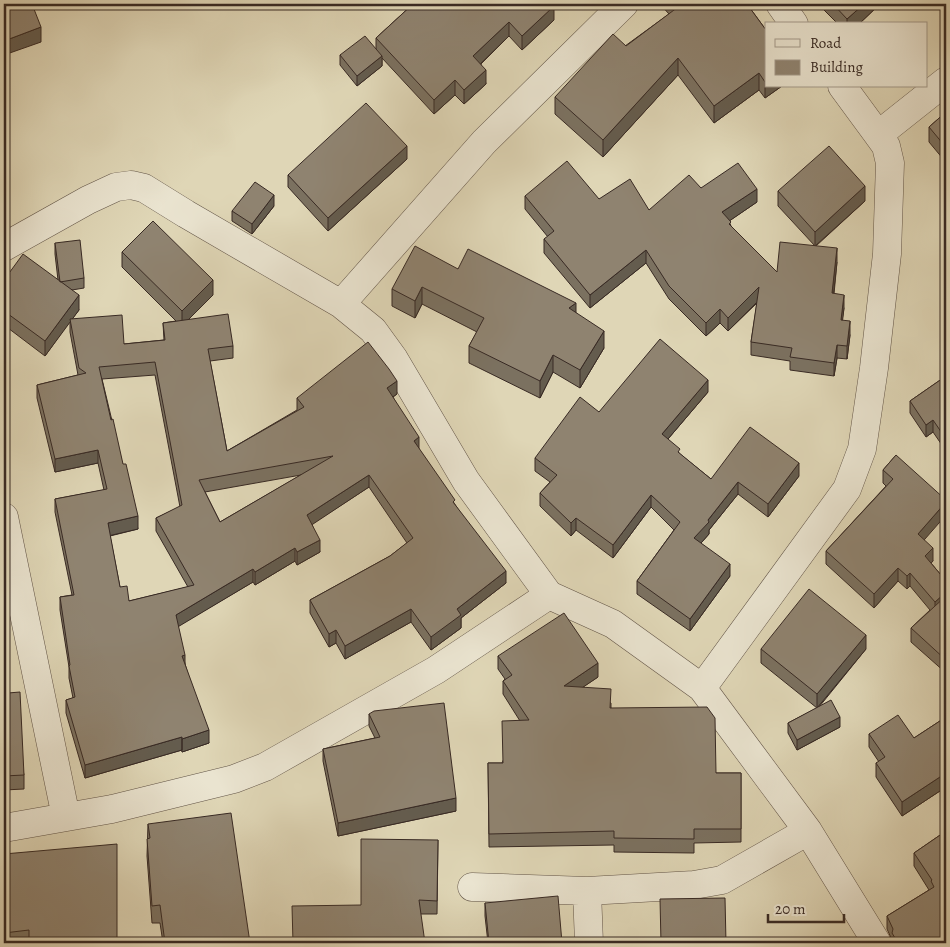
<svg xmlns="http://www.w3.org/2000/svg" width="950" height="947" font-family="Alegreya,serif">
  <rect width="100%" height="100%" fill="#dfd6b6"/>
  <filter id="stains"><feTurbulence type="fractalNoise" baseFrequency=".004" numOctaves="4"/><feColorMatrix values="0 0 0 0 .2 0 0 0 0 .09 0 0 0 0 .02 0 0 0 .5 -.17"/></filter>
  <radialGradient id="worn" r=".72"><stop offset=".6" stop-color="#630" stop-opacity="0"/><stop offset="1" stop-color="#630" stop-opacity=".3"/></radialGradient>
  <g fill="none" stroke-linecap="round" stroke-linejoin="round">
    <g stroke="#625548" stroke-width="29">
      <path id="minor" d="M 780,4 L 794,24
        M 842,86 L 878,135
        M 4,247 L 88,200 L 116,187 L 131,185 L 144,188 L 186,214 L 341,304 L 373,330 L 394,359 L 466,481 L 549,595 L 613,624 L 702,688 L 808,831 L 877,943
        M 341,304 L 484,142 L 624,4
        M 4,517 L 66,817
        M 702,688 L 847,489 L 862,449 L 874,368 L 887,254 L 890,163 L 886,146 L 878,135 L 946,81
        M 4,828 L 112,809 L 234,779 L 265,767 L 436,670 L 549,595
        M 472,887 L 587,891 L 694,885 L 722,880 L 808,831
        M 587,891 L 589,943"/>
    </g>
    <use href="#minor" stroke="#eae4d0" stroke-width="28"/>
  </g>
  <path fill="#7b7160" stroke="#382a24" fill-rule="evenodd" d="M 413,4 L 554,20 L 522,50 L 509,36 L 481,64 L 486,84 L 464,104 L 455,95 L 434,114 L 382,58 L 382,66 L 357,86 L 340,65 L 340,55 L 376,49 L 376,38 Z
    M 660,4 L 747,4 L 766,30 L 766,86 L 782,86 L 765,98 L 759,90 L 714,123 L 678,75 L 603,157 L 555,114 L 555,97 L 669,14 Z
    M 820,4 L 880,4 L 859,24 L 838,24 L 820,6 Z
    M 946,112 L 946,158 L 944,160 L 929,142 L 929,127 Z
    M 407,159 L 328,231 L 288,187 L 288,175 Z
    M 701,188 L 757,202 L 729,221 L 731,226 L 777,272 L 815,246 L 778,206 L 778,191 L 865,201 L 816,246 L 837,262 L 834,294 L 844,308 L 842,321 L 850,335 L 847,359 L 837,358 L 834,376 L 790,370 L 790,361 L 751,355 L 751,342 L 757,303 L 728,331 L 720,323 L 706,336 L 669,299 L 646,263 L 590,308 L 544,253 L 544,239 L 548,237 L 525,209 L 525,196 L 599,199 L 649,210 Z
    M 274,206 L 252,234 L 232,221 L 232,211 Z
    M 55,243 L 84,278 L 84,288 L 72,290 L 79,310 L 72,319 L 124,344 L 164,340 L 163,323 L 176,321 L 122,267 L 122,252 L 213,295 L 188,319 L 233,346 L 233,358 L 210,361 L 227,451 L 297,410 L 297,398 L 397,394 L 393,397 L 419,449 L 506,583 L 461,618 L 461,628 L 431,650 L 411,622 L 345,659 L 336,643 L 329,647 L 310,613 L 310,600 L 390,556 L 407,543 L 369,487 L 312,524 L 320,552 L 297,565 L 295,561 L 255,585 L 253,582 L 178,626 L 185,664 L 209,743 L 182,752 L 182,750 L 85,778 L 66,713 L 66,700 L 73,698 L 69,678 L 69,667 L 60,610 L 60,597 L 72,595 L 55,512 L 55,499 L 104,490 L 98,463 L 55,472 L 37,398 L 37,385 L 78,375 L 70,332 L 70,321 L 45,356 L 4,325 L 4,280 L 58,280 L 55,254 ZM 155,375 L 180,507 L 156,518 L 156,531 L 188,587 L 129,601 L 120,587 L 110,536 L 138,529 L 102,379 ZM 301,475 L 220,522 L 205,492 Z
    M 458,269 L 576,313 L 604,348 L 580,388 L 553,372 L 540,398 L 469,363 L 469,346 L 477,332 L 422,304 L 415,318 L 392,306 L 392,289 Z
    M 946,376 L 946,451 L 933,432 L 926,437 L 910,413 L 910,401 Z
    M 708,392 L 668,439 L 680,454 L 711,479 L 799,476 L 768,517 L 738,494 L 709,530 L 709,534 L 701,543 L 730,576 L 690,631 L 637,594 L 637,581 L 674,530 L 651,507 L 613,558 L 576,530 L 571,536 L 540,506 L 540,493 L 550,482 L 535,471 L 535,458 L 599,412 Z
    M 896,455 L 924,540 L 933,561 L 931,563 L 946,581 L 946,673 L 911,642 L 911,628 L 930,610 L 910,586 L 907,589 L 898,581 L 874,608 L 826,564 L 826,551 L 886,486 L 883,483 L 883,470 Z
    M 761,649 L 866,649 L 819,707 L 840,727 L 797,750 L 788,733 L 788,723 L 817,708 L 761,663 Z
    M 498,656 L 598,677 L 583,687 L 611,703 L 611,708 L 716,773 L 741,773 L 741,842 L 694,843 L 694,853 L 614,852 L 614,845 L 489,847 L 488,763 L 502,763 L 520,721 L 503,694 L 503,681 L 505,679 L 498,669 Z
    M 4,670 L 24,775 L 24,789 L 4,790 Z
    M 369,714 L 456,811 L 338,836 L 323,761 L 323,749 L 375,738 L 369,726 Z
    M 946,717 L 946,787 L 902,816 L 876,777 L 876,763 L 879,762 L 869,747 L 869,734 L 914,738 Z
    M 148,824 L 250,943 L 163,943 L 160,923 L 152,923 L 147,856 Z
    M 946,831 L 946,943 L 892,943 L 892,940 L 887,929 L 887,916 L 929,890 L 914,866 L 914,853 Z
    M 438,840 L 437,914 L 421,914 L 361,905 Z
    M 4,854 L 117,943 L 4,943 Z
    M 485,903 L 562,943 L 488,943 L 485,916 Z"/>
  <path fill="#645c4e" stroke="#382a24" d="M 864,4 L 880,4 L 859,24 L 847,24 L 847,19 Z
    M 554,6 L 554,20 L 522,50 L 522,36 Z
    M 509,22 L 509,36 L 473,71 L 473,56 Z
    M 41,27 L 41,42 L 4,55 L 4,41 Z
    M 382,56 L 382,66 L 357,86 L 357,76 Z
    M 678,58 L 678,75 L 603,157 L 603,140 Z
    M 486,70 L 486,84 L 464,104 L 464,90 Z
    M 759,73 L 759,90 L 714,123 L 714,106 Z
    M 455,80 L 455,95 L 434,114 L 434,100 Z
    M 766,81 L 766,86 L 782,86 L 765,98 L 765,82 Z
    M 946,144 L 946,158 L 944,160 L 944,145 Z
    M 407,146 L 407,159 L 328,231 L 328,218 Z
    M 865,186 L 865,201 L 815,246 L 815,232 Z
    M 757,189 L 757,202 L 722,226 L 722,212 Z
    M 274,195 L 274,206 L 252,234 L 252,224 Z
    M 837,248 L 837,262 L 832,307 L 832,293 Z
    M 646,250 L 646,263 L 590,308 L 590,295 Z
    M 213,280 L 213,295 L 182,326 L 182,311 Z
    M 422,287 L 422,304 L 415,318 L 415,301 Z
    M 759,287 L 759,300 L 728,331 L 728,318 Z
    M 79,295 L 79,310 L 45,356 L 45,341 Z
    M 844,295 L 844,308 L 841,334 L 841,320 Z
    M 576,303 L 576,320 L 569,308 Z
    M 720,309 L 720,323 L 706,336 L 706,323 Z
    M 850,321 L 850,335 L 847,359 L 847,346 Z
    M 604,331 L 604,348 L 580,388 L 580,370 Z
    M 837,345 L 837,358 L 834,376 L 834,363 Z
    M 553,355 L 553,372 L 540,398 L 540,381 Z
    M 708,380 L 708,392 L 662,446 L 662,434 Z
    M 397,381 L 397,394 L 387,401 L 387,388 Z
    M 933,420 L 933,432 L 926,437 L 926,425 Z
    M 419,437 L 419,450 L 414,441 Z
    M 98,450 L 98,463 L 55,472 L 55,459 Z
    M 799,463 L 799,476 L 768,517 L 768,504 Z
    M 369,475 L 369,487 L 307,528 L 307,515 Z
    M 738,482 L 738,494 L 709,530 L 709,534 L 694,551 L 694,538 Z
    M 651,495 L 651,507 L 613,558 L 613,545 Z
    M 946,502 L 946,515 L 918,547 L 918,534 Z
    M 138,516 L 138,529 L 108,536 L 108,523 Z
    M 576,518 L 576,530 L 571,536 L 571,523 Z
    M 320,540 L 320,552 L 297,565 L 297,552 Z
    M 295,548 L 295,561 L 255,585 L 255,572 Z
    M 933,548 L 933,561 L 925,570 L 925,556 Z
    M 730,564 L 730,576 L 690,631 L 690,619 Z
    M 898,568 L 898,581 L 874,608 L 874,594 Z
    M 253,569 L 253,582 L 176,628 L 176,615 Z
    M 506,571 L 506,583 L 461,618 L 461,628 L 431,650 L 431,637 L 457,609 Z
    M 910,573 L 910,586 L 907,589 L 907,576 Z
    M 946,592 L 946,605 L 935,615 L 935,602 Z
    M 411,609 L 411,622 L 345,659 L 345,646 Z
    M 336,630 L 336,643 L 329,647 L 329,634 Z
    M 866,635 L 866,649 L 817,708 L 817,694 Z
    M 185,655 L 185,668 L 182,656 Z
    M 598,663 L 598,677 L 564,700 L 564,686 Z
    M 840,717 L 840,727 L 797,750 L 797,740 Z
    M 209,730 L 209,743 L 182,752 L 182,739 Z
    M 182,737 L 182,750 L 85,778 L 85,765 Z
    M 946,773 L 946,787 L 902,816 L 902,802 Z
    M 456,798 L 456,811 L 338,836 L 338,823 Z"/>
  <path fill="#8f8370" stroke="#382a24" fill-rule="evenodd" d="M 4,4 L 32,4 L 41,27 L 4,41 Z
    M 413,4 L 551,4 L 554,6 L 522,36 L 509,22 L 473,56 L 486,70 L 464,90 L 455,80 L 434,100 L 376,38 Z
    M 675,4 L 747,4 L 766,30 L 766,81 L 765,82 L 759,73 L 714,106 L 678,58 L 603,140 L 555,97 L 613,34 L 626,46 L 678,7 Z
    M 833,4 L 864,4 L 847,19 Z
    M 365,36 L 382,56 L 357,76 L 340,55 Z
    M 366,103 L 407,146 L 328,218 L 288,175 Z
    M 946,112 L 946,144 L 944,145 L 929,127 Z
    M 829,146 L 865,186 L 815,232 L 778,191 Z
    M 567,161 L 599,199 L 630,179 L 649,210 L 689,175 L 701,188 L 738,163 L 757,189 L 722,212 L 731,222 L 729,224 L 777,272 L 780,242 L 837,248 L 832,293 L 844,295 L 841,320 L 850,321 L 847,346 L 837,345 L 834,363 L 790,357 L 792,348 L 751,342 L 759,287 L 728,318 L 720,309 L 706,323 L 669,286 L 646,250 L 590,295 L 544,239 L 554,231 L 525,196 Z
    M 255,182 L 274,195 L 252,224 L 232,211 Z
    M 153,221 L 213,280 L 182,311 L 122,252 Z
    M 80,240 L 84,278 L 60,282 L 55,243 Z
    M 415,246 L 458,269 L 468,249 L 576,303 L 569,308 L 604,331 L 580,370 L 553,355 L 540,381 L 469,346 L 484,318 L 422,287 L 415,301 L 392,289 Z
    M 23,254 L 79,295 L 45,341 L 4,311 L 4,280 Z
    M 228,314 L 233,346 L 208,349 L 227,451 L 304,407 L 297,398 L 368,342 L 389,369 L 397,381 L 387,388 L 419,437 L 414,441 L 455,500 L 453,502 L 506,571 L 457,609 L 461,615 L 431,637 L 411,609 L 345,646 L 336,630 L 329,634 L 310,600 L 390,556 L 413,538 L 369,475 L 307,515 L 320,540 L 297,552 L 295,548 L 255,572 L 253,569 L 176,615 L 185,655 L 182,656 L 209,730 L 182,739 L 182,737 L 85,765 L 66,700 L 75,697 L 69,666 L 70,665 L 60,597 L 74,595 L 55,499 L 107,489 L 98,450 L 55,459 L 37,385 L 86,373 L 79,368 L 70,319 L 122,315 L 124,344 L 165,340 L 163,323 ZM 155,362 L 182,505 L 156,518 L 194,585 L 129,601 L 127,586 L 120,587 L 108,523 L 138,516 L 126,464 L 123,464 L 113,419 L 111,420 L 99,367 ZM 333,456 L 220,522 L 199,480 Z
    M 660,339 L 708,380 L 662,434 L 680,449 L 678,452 L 711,479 L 750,427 L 799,463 L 768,504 L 738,482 L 708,520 L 709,522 L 694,538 L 730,564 L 690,619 L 637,581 L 680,522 L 651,495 L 613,545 L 576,518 L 571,523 L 540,493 L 557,475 L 535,458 L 580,397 L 599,412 Z
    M 946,376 L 946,439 L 933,420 L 926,425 L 910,401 Z
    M 896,455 L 946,500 L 946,502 L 918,534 L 933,548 L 925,556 L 946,581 L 946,592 L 935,602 L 910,573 L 907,576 L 898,568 L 874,594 L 826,551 L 893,479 L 883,470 Z
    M 809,589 L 866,635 L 817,694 L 761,649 Z
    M 946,596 L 946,660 L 911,628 Z
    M 564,613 L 598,663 L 564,686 L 611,689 L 610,708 L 707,707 L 715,718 L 716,773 L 741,773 L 741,829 L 694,829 L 694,839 L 614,838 L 614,831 L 489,834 L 488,763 L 503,763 L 502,721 L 529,720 L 503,681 L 512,675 L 498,656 Z
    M 4,670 L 8,693 L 20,692 L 24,775 L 4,776 Z
    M 831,700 L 840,717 L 797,740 L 788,723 Z
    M 444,703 L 456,798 L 338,823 L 323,749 L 380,737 L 369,714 L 374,711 Z
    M 898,715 L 914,738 L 946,717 L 946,773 L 902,802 L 876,763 L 885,757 L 869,734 Z
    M 231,813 L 250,943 L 165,943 L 160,905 L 152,906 L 147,839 L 150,838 L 148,824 Z
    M 946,831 L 946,943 L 898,943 L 892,933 L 893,929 L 887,916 L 934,887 L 931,881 L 932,880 L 914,853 Z
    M 361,839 L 438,840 L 437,901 L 419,900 L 425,943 L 293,943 L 292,906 L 361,905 Z
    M 117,844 L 117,943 L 29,943 L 29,930 L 4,933 L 4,854 Z
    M 558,896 L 562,943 L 489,943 L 485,903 Z
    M 725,898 L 726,943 L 661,943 L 660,899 Z"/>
  <rect width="950" height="947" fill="none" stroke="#dfd6b6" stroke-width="20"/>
  <rect x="5" y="5" width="940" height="937" fill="none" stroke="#382a24" stroke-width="2.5"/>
  <rect x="10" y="10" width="930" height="927" fill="none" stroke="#382a24"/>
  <rect x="765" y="22" width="162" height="65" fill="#eae4d0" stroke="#a39a8b"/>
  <rect x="775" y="39" width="25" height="8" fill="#eae4d0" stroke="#a39a8b"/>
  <text x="810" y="48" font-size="15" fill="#382a24">Road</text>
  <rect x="775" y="60" width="25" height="15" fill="#8f8370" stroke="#a39a8b"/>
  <text x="810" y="72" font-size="15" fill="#382a24">Building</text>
  <path d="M768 914v8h76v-8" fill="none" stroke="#382a24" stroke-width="2.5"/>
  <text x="775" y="914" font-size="15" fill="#382a24" stroke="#eae4d0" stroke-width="4" paint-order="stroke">20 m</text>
  <rect width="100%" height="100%" filter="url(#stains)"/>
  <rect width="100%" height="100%" fill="url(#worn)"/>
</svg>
